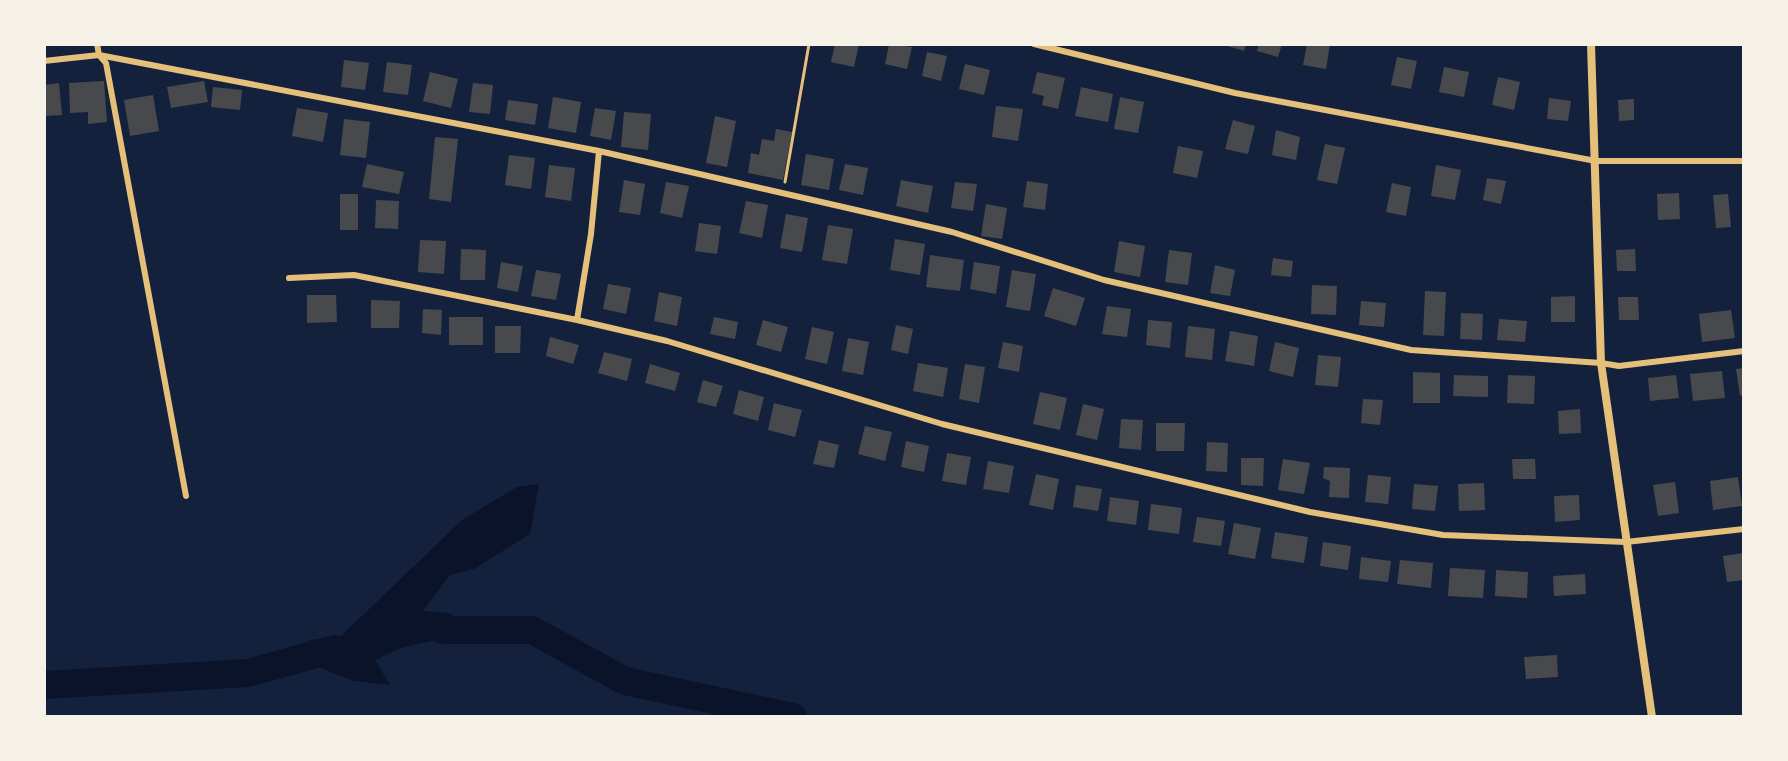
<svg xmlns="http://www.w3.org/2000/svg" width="1788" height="761" font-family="'DM Sans',sans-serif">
  <rect width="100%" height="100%" fill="#14213d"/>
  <path fill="#0b132b" d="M 539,484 L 530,534 L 474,569 L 450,575 L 423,611 L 449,613 L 478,630 L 401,648 L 375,660 L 390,685 L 353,681 L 299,659 L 310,640 L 341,636 L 462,520 L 517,487 Z"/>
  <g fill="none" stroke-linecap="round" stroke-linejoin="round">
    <path stroke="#0b132b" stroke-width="28" d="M 442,630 L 532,630 L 625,681 L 793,717
      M 44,685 L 248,673 L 335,649"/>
  </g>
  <path fill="#48494c" d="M 835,44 L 859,44 L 854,67 L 831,62 Z
    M 889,44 L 912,47 L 907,69 L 885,64 Z
    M 1221,44 L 1246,44 L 1244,51 Z
    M 1259,44 L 1282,44 L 1278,57 L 1257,51 Z
    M 1307,44 L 1330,44 L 1326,69 L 1303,65 Z
    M 927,52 L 947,56 L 941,81 L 922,76 Z
    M 1397,57 L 1417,61 L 1411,89 L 1391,85 Z
    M 344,60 L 369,63 L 365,90 L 341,87 Z
    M 387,62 L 412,65 L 408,95 L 383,92 Z
    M 965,64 L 990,70 L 984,95 L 959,89 Z
    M 1444,67 L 1469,72 L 1464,97 L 1439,92 Z
    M 430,72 L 458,79 L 451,108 L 423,101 Z
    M 1037,72 L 1065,78 L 1058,109 L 1042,105 L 1044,96 L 1032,93 Z
    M 1498,77 L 1520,82 L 1514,110 L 1492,105 Z
    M 104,81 L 107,122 L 88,124 L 88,112 L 70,113 L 69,83 Z
    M 204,81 L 208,102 L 171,108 L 167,87 Z
    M 59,83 L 62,115 L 44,116 L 44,85 Z
    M 473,83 L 493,85 L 490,114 L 469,112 Z
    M 213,87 L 242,90 L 240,110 L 211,107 Z
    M 1081,87 L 1113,94 L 1108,122 L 1075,116 Z
    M 153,95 L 159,131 L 130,136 L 124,100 Z
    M 553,97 L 581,102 L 576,133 L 548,128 Z
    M 1120,97 L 1144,102 L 1138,133 L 1114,129 Z
    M 1549,98 L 1571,101 L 1568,121 L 1547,119 Z
    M 1634,99 L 1634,120 L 1619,121 L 1618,100 Z
    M 508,100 L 538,104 L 535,125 L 505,120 Z
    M 996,106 L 1023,109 L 1018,141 L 992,137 Z
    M 297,108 L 328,113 L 323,142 L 292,136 Z
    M 595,108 L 616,111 L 611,140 L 590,136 Z
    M 624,112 L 651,114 L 648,150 L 621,147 Z
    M 715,116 L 736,121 L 727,167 L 706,163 Z
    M 344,119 L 370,122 L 366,158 L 340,155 Z
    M 1233,120 L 1255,126 L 1248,154 L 1225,149 Z
    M 776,129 L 792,132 L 783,180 L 748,173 L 751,153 L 759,155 L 762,139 L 774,141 Z
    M 1276,130 L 1300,137 L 1296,160 L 1272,155 Z
    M 435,137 L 458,139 L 451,202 L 429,199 Z
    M 1325,144 L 1345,148 L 1337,184 L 1317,180 Z
    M 1178,146 L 1203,151 L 1197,178 L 1173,173 Z
    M 806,154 L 834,159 L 829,190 L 801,185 Z
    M 509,155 L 535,158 L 531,189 L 505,185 Z
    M 367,164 L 404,172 L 399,194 L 362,187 Z
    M 845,164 L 868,168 L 863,195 L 839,190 Z
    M 549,165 L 575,168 L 571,201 L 545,197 Z
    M 1436,165 L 1461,170 L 1455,200 L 1431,196 Z
    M 1487,178 L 1506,181 L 1501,204 L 1483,200 Z
    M 624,180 L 645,184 L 640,215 L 619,212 Z
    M 901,180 L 933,186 L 928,213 L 896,206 Z
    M 1027,181 L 1048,184 L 1045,210 L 1023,207 Z
    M 666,182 L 689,186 L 682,218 L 660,213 Z
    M 955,182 L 977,184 L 973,211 L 951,208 Z
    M 1392,183 L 1411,187 L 1406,216 L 1386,212 Z
    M 1679,193 L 1680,219 L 1658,220 L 1657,194 Z
    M 340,194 L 358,194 L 358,230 L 340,230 Z
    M 1728,194 L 1731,227 L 1716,228 L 1713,195 Z
    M 376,200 L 399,201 L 398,229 L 375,228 Z
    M 746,201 L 768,205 L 762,238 L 739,233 Z
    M 986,204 L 1007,208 L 1002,239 L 981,236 Z
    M 786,214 L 808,218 L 802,252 L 780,248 Z
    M 699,223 L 721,226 L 717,254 L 695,251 Z
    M 828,225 L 853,229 L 847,264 L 822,260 Z
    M 895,239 L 925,244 L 920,275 L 890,270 Z
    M 420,240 L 446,241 L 444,274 L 418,272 Z
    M 1119,241 L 1145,246 L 1140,277 L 1114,272 Z
    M 461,249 L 486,250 L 485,280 L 460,280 Z
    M 1635,249 L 1636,271 L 1617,271 L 1616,250 Z
    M 1169,250 L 1192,253 L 1188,285 L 1165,282 Z
    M 930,255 L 964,260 L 960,291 L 926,287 Z
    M 1273,258 L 1293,261 L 1291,277 L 1271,275 Z
    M 501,262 L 523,266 L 518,292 L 497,288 Z
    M 974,262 L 1000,266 L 996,294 L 970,289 Z
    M 1215,265 L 1235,270 L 1230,296 L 1210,293 Z
    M 536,270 L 561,274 L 556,300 L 531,296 Z
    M 1012,270 L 1036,274 L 1030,311 L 1006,307 Z
    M 608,284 L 631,288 L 626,314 L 603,309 Z
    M 1312,285 L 1337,286 L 1336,315 L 1311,314 Z
    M 1053,288 L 1085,298 L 1076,326 L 1044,316 Z
    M 1425,291 L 1446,292 L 1444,336 L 1423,335 Z
    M 659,292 L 682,297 L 677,326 L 654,321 Z
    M 307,295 L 336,295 L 337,322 L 307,323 Z
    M 1575,296 L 1575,322 L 1551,322 L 1551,297 Z
    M 1618,297 L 1638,297 L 1639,320 L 1619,320 Z
    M 371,300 L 400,301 L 399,328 L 371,328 Z
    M 1361,301 L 1386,303 L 1384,327 L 1359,325 Z
    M 1107,306 L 1131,309 L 1127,337 L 1102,334 Z
    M 423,309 L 442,310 L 441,335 L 422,333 Z
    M 1731,310 L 1735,338 L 1702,342 L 1699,314 Z
    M 1461,313 L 1483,314 L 1482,340 L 1460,339 Z
    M 449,317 L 483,317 L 483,345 L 449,345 Z
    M 714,317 L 738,322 L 735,339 L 710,334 Z
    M 1499,319 L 1527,321 L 1525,342 L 1497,340 Z
    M 763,320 L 788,327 L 781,352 L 756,345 Z
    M 1148,320 L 1172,322 L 1170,348 L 1146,345 Z
    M 896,325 L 913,329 L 908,354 L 891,350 Z
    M 495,326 L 521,326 L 520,353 L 495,353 Z
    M 1188,326 L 1215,329 L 1212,360 L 1185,357 Z
    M 812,327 L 834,332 L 827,364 L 805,359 Z
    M 1230,331 L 1258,336 L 1254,366 L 1225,361 Z
    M 550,337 L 579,345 L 573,364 L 546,356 Z
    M 848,338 L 869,342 L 863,375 L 842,371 Z
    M 1003,342 L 1023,346 L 1019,372 L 998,368 Z
    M 1275,342 L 1299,348 L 1293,377 L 1269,371 Z
    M 604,352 L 632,359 L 627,381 L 598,373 Z
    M 1318,355 L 1341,357 L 1338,387 L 1315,385 Z
    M 918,363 L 948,368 L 943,397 L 913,391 Z
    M 650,364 L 680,373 L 675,391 L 645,383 Z
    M 965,364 L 985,367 L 979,403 L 959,399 Z
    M 1744,368 L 1744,395 L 1740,396 L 1736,369 Z
    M 1722,371 L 1725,398 L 1693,401 L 1690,374 Z
    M 1413,372 L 1440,373 L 1440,403 L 1413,403 Z
    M 1454,375 L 1488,376 L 1488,397 L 1453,396 Z
    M 1508,375 L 1535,376 L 1534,404 L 1507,403 Z
    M 1676,375 L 1679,398 L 1650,401 L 1648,378 Z
    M 703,380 L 723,386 L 716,407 L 697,402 Z
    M 739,390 L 764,397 L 758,421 L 733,414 Z
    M 1040,392 L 1067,398 L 1060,430 L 1033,424 Z
    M 1363,399 L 1383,400 L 1380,425 L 1361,423 Z
    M 774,403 L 802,410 L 795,437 L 768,430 Z
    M 1083,404 L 1104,409 L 1097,440 L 1076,435 Z
    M 1580,409 L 1581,433 L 1559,434 L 1558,411 Z
    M 1121,419 L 1143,420 L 1141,450 L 1119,448 Z
    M 1156,423 L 1185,423 L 1184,451 L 1156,451 Z
    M 865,426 L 892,432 L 885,461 L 858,454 Z
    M 819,440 L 839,445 L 834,468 L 813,464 Z
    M 906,441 L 929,446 L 924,472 L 901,467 Z
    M 1207,442 L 1228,443 L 1227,472 L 1206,471 Z
    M 947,453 L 971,457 L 966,485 L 942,481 Z
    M 1241,458 L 1264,458 L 1263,486 L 1241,485 Z
    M 1283,459 L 1310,463 L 1304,494 L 1278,490 Z
    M 1512,459 L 1535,459 L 1536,479 L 1513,479 Z
    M 988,461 L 1014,466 L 1009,493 L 983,489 Z
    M 1324,467 L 1350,468 L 1349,498 L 1329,497 L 1330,481 L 1323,478 Z
    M 1036,474 L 1059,479 L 1053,510 L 1029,505 Z
    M 1368,475 L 1391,477 L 1388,504 L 1365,502 Z
    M 1738,477 L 1742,506 L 1713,510 L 1710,481 Z
    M 1675,482 L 1679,513 L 1658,516 L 1653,485 Z
    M 1484,483 L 1485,510 L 1459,511 L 1458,484 Z
    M 1414,484 L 1438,486 L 1435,511 L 1412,509 Z
    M 1076,485 L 1102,489 L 1098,511 L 1073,507 Z
    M 1579,495 L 1580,520 L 1555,522 L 1554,496 Z
    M 1110,497 L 1139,501 L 1136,525 L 1107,521 Z
    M 1151,504 L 1182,508 L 1179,534 L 1148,530 Z
    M 1197,517 L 1225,521 L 1221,546 L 1193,542 Z
    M 1234,523 L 1261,528 L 1255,559 L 1228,554 Z
    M 1275,532 L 1308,537 L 1304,563 L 1271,558 Z
    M 1323,542 L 1351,546 L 1348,570 L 1320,566 Z
    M 1744,553 L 1744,580 L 1727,582 L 1723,556 Z
    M 1361,557 L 1391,561 L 1388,582 L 1359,579 Z
    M 1400,560 L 1433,563 L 1431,588 L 1397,584 Z
    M 1450,568 L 1485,570 L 1483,598 L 1448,596 Z
    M 1496,570 L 1528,572 L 1527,598 L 1495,596 Z
    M 1585,574 L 1586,594 L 1554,596 L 1553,576 Z
    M 1557,655 L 1558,677 L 1526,679 L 1524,657 Z"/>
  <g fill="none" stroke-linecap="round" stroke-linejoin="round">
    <path stroke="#e5c07b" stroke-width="3" d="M 785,182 L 809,44"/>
    <path stroke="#e5c07b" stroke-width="6" d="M 97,44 L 99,55 L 106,63 L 186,496
      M 1034,44 L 1235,93 L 1596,161 L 1744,161
      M 44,61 L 99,55 L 599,151 L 952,232 L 1104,280 L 1411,350 L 1601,363 L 1619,366 L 1744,351
      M 289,278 L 354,275 L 577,320 L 667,341 L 942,424 L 1310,512 L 1443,535 L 1626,542 L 1744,529
      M 577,320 L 591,234 L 599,151"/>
    <path stroke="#e5c07b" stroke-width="8" d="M 1591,44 L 1601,363 L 1652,717"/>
  </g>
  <rect width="1788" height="761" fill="none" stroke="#f6f1e7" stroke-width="92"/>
</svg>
